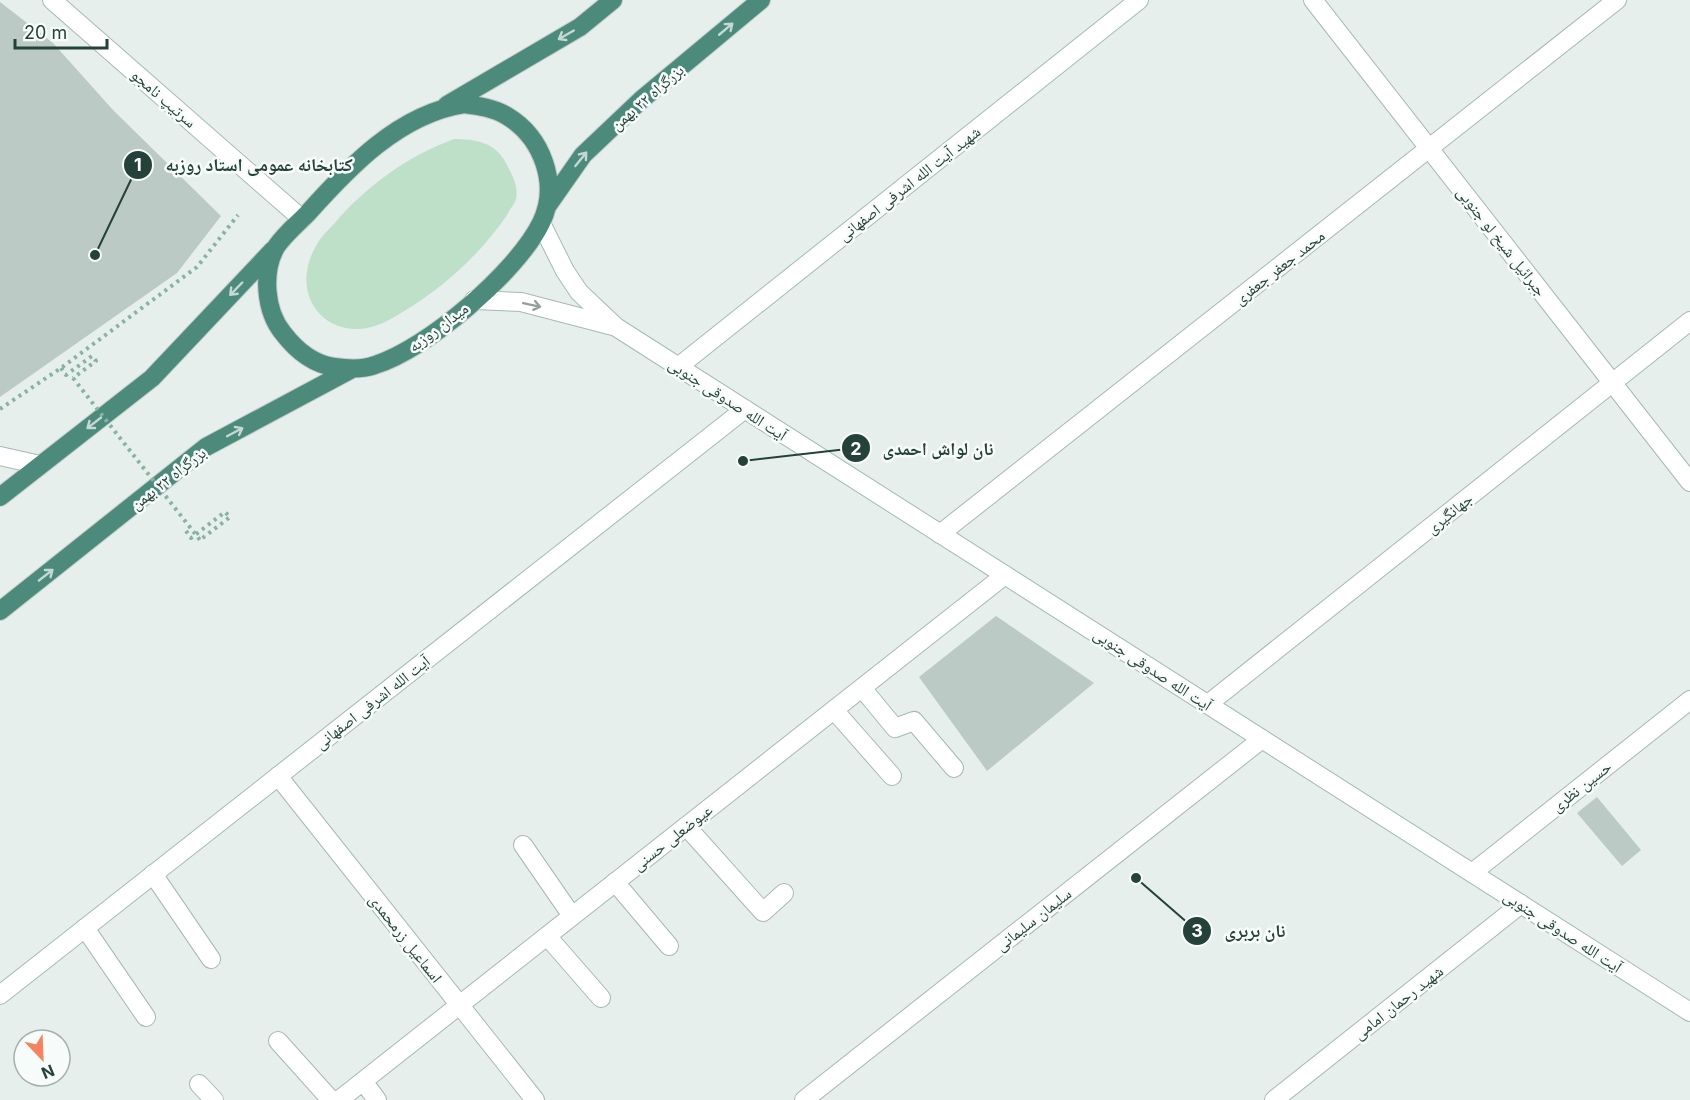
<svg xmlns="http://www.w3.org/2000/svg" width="1690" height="1100" font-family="Inter,'Noto Naskh Arabic',sans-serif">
  <rect width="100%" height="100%" fill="#e6efeb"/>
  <path fill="#bfe0c8" d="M 454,139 C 476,139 496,142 507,165 C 512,175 519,187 516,199 C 515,204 509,210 507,215 C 478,258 435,295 389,320 C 334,350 285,300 316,246 C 320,238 327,231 333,225 C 366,186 406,157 454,139 Z"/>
  <path fill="#bbcac4" d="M 0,2 L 53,43 L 113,110 L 221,216 L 177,273 L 0,397 Z
    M 996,616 L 1094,683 L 987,771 L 919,677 Z
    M 1597,797 L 1641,850 L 1622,866 L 1577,813 Z"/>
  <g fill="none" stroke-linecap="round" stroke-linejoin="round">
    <g stroke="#a8b8b2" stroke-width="20">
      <path id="service" d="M 0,456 L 40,465"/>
    </g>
    <g stroke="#a8b8b2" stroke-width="20">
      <path id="minor" d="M 1313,0 L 1690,482
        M 940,534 L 1617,0
        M 862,688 L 895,728 L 914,721 L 954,768
        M 1208,704 L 1690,321
        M 834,710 L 892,776
        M 278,776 L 535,1100
        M 686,826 L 763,912 L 784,893
        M 523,845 L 572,916
        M 1472,873 L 1690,700
        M 153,874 L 211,959
        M 615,882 L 669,946
        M 85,928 L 146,1017
        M 547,936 L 601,998
        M 278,1041 L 331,1100
        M 363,1081 L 377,1100
        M 199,1084 L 214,1100
        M 339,1100 L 1005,575
        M 804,1100 L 1262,739
        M 1274,1100 L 1521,904"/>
    </g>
    <g stroke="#a8b8b2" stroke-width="20">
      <path id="tertiary" d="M 52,0 L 302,219"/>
    </g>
    <g stroke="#a4bbb3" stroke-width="20">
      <path id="secondary" d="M 541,223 L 565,271 L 579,292 L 616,327 L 1690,1012
        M 474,300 L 521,302 L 613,326
        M 678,367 L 1139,0
        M 0,995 L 745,409"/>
    </g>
    <g stroke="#c2cac8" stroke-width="20">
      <path id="trunk" d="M 464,104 C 479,106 494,108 507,116 C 542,137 560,184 541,223 C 517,272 427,349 375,365 C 362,370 348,369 334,367 C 313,364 296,350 283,333 C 265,311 262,272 276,247 C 284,235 297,224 307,214 C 349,167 399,114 464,104 Z
        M 447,105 L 580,27 L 613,0
        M 548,205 L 583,155 L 641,100 L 761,0
        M 0,497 L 152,378 L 273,250
        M 0,611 L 206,447 L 352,369"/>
    </g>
    <path stroke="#86b3a5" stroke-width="4" stroke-dasharray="3 4.5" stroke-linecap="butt" d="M 61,368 L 66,375 L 92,356 L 96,361 L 73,378
      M 0,409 L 61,368 L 197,267 L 238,215
      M 186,531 L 191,538 L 225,512 L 230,517 L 200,540"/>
    <use href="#service" stroke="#fff" stroke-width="18"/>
    <use href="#minor" stroke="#fff" stroke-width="18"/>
    <use href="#tertiary" stroke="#fff" stroke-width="18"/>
    <use href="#secondary" stroke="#fff" stroke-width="18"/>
    <use href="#trunk" stroke="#4c8a7c" stroke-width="18"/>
    <path stroke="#86b3a5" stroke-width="4" stroke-dasharray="3 4.5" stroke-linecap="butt" d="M 73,378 L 200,540"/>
  </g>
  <defs><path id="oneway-shaft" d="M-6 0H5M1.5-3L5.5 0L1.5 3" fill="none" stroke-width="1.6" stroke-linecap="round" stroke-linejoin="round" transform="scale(1.5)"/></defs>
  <g stroke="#c4d9d4">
    <use href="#oneway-shaft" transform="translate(726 29) rotate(-40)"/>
    <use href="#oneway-shaft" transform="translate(566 35) rotate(150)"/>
    <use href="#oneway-shaft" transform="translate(581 159) rotate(-51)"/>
    <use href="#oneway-shaft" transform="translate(236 289) rotate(134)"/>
    <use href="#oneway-shaft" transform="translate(94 423) rotate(142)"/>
    <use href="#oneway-shaft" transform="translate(235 432) rotate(-28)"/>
    <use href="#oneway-shaft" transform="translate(46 575) rotate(-38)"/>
  </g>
  <use stroke="#92a09c" href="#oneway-shaft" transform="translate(532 305) rotate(12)"/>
  <g text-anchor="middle" stroke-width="5" stroke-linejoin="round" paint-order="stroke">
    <g font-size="16" fill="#24423a" stroke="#f7fbf9">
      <text transform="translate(647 97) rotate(-41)" y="6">بزرگراه ۲۲ بهمن</text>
      <text transform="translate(164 98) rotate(41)" y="6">سرتیپ نامجو</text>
      <text transform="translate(909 183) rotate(-38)" y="6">شهید آیت الله اشرفی اصفهانی</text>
      <text transform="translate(1502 241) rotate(52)" y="6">جبرائیل شیخ لو جنوبی</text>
      <text transform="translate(1279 267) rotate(-38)" y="6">محمد جعفر جعفری</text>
      <text transform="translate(438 327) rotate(-37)" y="6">میدان روزبه</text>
      <text transform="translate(728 399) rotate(33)" y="6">آیت الله صدوقی جنوبی</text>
      <text transform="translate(168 478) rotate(-38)" y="6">بزرگراه ۲۲ بهمن</text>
      <text transform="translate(1449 513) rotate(-39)" y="6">جهانگیری</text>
      <text transform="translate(1153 669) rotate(33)" y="6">آیت الله صدوقی جنوبی</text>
      <text transform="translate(372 702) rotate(-38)" y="6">آیت الله اشرفی اصفهانی</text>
      <text transform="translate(1581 786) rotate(-38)" y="6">حسین نظری</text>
      <text transform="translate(672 837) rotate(-38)" y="6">عیوضعلی حسنی</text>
      <text transform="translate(1033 919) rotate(-38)" y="6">سلیمان سلیمانی</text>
      <text transform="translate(1563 931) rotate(33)" y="6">آیت الله صدوقی جنوبی</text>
      <text transform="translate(406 938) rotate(52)" y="6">اسماعیل زرمحمدی</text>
      <text transform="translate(1398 1002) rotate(-38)" y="6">شهید رحمان امامی</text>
    </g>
  </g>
  <path fill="none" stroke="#24423a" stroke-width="2" d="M95 255L138 165M743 461L856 448M1136 878L1197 931"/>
  <g fill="#24423a" stroke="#f7fbf9" stroke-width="2">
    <circle cx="95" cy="255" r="6"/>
    <circle cx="743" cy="461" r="6"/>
    <circle cx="1136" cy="878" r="6"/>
    <circle cx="138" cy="165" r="15"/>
    <circle cx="856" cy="448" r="15"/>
    <circle cx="1197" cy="931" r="15"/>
  </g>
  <g font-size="18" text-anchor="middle" font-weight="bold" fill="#fff">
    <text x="138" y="171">1</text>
    <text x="856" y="455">2</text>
    <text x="1197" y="937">3</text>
  </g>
  <g font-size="18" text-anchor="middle" font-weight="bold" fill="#24423a" stroke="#f7fbf9" stroke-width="5" stroke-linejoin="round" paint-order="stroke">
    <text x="259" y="171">کتابخانه عمومی استاد روزبه</text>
    <text x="938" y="455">نان لواش احمدی</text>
    <text x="1255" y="937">نان بربری</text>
  </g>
  <g transform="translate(42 1058) rotate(157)"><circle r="28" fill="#f7fbf9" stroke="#a3b1ad" stroke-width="1.5"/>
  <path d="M0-4.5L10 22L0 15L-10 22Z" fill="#f4845f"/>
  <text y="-9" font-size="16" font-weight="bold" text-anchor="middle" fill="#24423a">N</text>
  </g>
  <path d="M15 39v9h92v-9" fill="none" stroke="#24423a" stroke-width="3"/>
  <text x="24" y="39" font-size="18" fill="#24423a" stroke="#f7fbf9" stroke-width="4.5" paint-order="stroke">20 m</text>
</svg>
